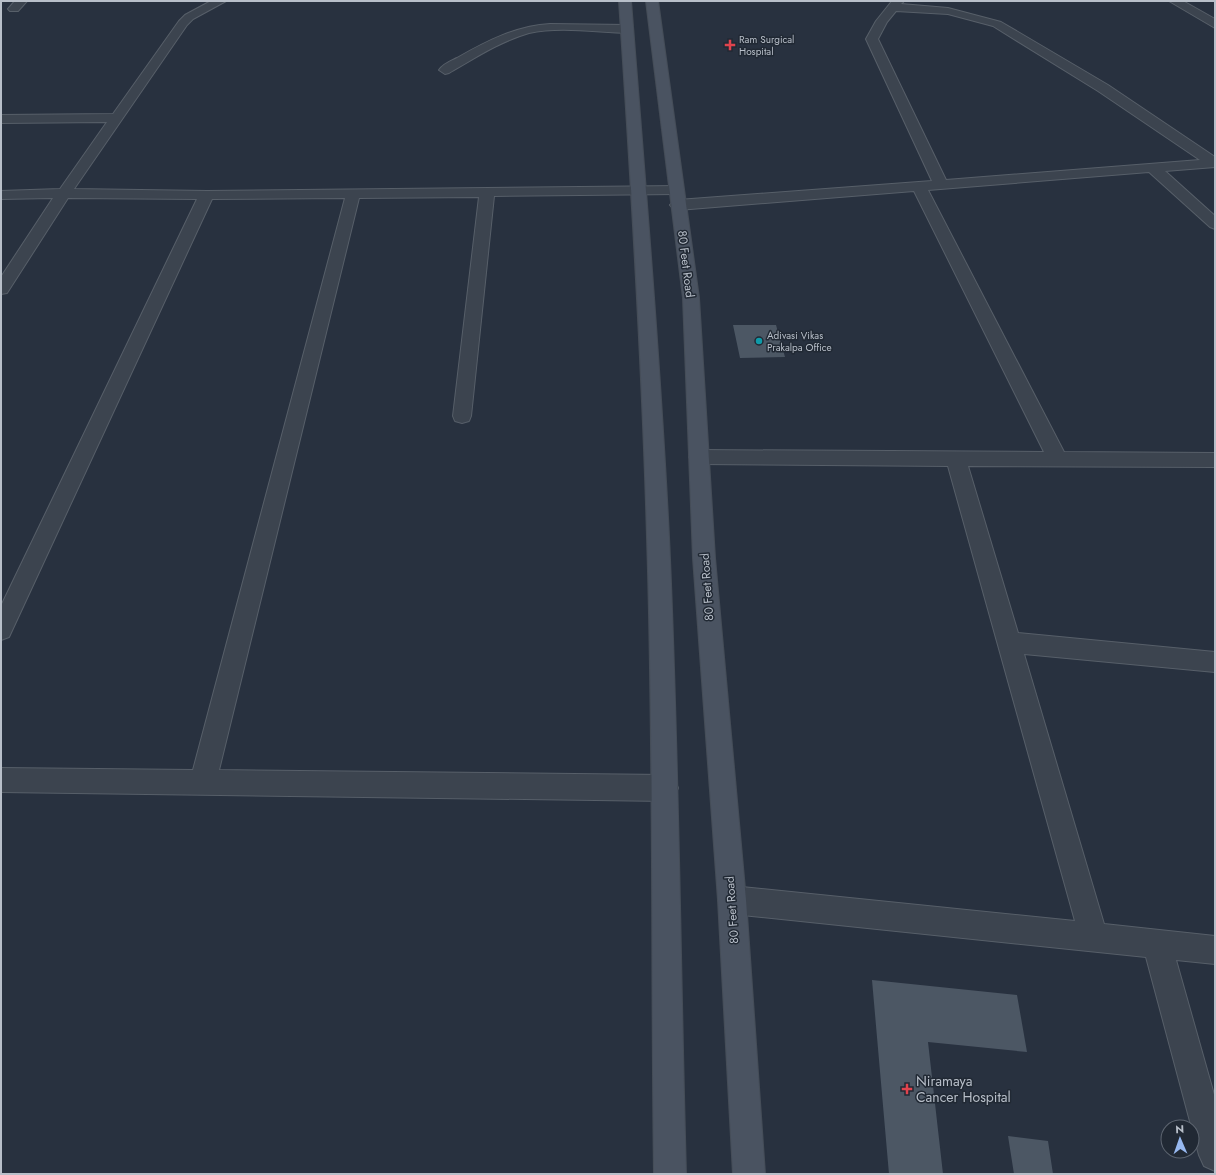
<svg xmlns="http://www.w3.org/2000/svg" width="1216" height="1175" font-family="Jost,sans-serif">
  <rect width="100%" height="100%" fill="#28313f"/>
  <path fill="#4c5764" d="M 733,325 L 776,325 L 785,357 L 740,358 Z
    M 872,980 L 1017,995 L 1027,1052 L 928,1042 L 943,1174 L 889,1174 Z
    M 1008,1136 L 1048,1141 L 1053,1174 L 1014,1174 Z"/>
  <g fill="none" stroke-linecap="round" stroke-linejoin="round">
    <g stroke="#575f69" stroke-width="2">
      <path id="street" d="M 15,1 L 27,1 L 18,11 L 10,11 L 8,9 Z
        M 211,1 L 226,1 L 193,19 L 187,25 L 74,189 L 207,191 L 677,186 L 682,187 L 684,190 L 682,193 L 677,194 L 494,196 L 471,416 L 469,421 L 462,423 L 455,421 L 453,416 L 479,197 L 359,198 L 219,770 L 665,775 L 674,779 L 678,788 L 674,797 L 665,801 L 1,792 L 1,768 L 193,770 L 345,198 L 212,199 L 9,637 L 1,640 L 1,606 L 197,199 L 68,198 L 7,293 L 1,294 L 1,277 L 53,198 L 1,199 L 1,191 L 60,189 L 107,122 L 1,123 L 1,115 L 113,114 L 179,21 L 185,15 Z
        M 892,1 L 904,1 L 901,4 L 948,8 L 1001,22 L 1108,85 L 1215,157 L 1215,167 L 1165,171 L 1215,216 L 1215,229 L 1210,227 L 1149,172 L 928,190 L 1064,452 L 1215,453 L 1215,467 L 968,466 L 1018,633 L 1215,652 L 1215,672 L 1024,654 L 1104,924 L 1215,936 L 1215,964 L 1176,960 L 1215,1098 L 1215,1171 L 1204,1166 L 1199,1155 L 1146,957 L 732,914 L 722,910 L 718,900 L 722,890 L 732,886 L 1075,921 L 948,466 L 699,464 L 692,462 L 689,457 L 692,452 L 699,450 L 1044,452 L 914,191 L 678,210 L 673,208 L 670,205 L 673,202 L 678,200 L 932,181 L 866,39 L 876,21 ZM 896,11 L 948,14 L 993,26 L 1098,91 L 1200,160 L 946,180 L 878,39 L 887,22 Z
        M 1169,1 L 1183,1 L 1215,19 L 1215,28 Z
        M 550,24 L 627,25 L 633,29 L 627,33 C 595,32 560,26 529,33 C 501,41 475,58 449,73 L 445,74 L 439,70 C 443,64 451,61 457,58 C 487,41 516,26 550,24 Z"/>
    </g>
    <g stroke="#454d58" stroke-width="2">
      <path id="secondary" d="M 619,1 L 631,1 C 645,179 660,358 669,537 C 679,749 680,962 686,1174 L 654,1174 C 651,962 654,749 647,537 C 642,358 631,180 619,1 Z
        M 646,1 L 658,1 L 699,298 L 715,558 L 746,900 L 765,1174 L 733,1174 L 718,900 L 693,558 L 683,298 Z"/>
    </g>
    <use href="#street" fill="#3c444f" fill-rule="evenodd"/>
    <use href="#secondary" fill="#4a5361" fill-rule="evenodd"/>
  </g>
  <g fill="#e0444e" stroke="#212934" stroke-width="1.5">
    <path d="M728 39h4v4h4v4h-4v4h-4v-4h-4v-4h4z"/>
    <path d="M905 1083h4v4h4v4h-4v4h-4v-4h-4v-4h4z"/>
  </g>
  <circle fill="#0f9aa8" stroke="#212934" stroke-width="1.5" cx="759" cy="341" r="4"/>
  <g text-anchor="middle" stroke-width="3" stroke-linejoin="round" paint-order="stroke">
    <g font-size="10" fill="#b8bfc9" stroke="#212934" text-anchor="start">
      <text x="739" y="43">Ram Surgical<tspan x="739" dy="12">Hospital</tspan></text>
      <text x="767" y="339">Adivasi Vikas<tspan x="767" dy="12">Prakalpa Office</tspan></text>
    </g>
    <g font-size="12" fill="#b8bfc9" stroke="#212934">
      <text transform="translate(686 264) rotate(83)" y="4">80 Feet Road</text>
      <text transform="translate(707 587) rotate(-94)" y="4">80 Feet Road</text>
      <text transform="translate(732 910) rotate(-94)" y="4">80 Feet Road</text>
    </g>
    <g font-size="14" fill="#b8bfc9" stroke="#212934" text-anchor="start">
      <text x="916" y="1086">Niramaya<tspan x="916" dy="16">Cancer Hospital</tspan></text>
    </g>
  </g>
  <rect width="1216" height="1175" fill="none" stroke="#b8bfc9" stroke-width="4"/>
  <g transform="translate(1180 1139) rotate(358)"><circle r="19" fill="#212934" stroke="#5d6570"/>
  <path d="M0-3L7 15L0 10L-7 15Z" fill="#97b8ef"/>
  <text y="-6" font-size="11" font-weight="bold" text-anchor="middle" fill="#b8bfc9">N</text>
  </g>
</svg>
